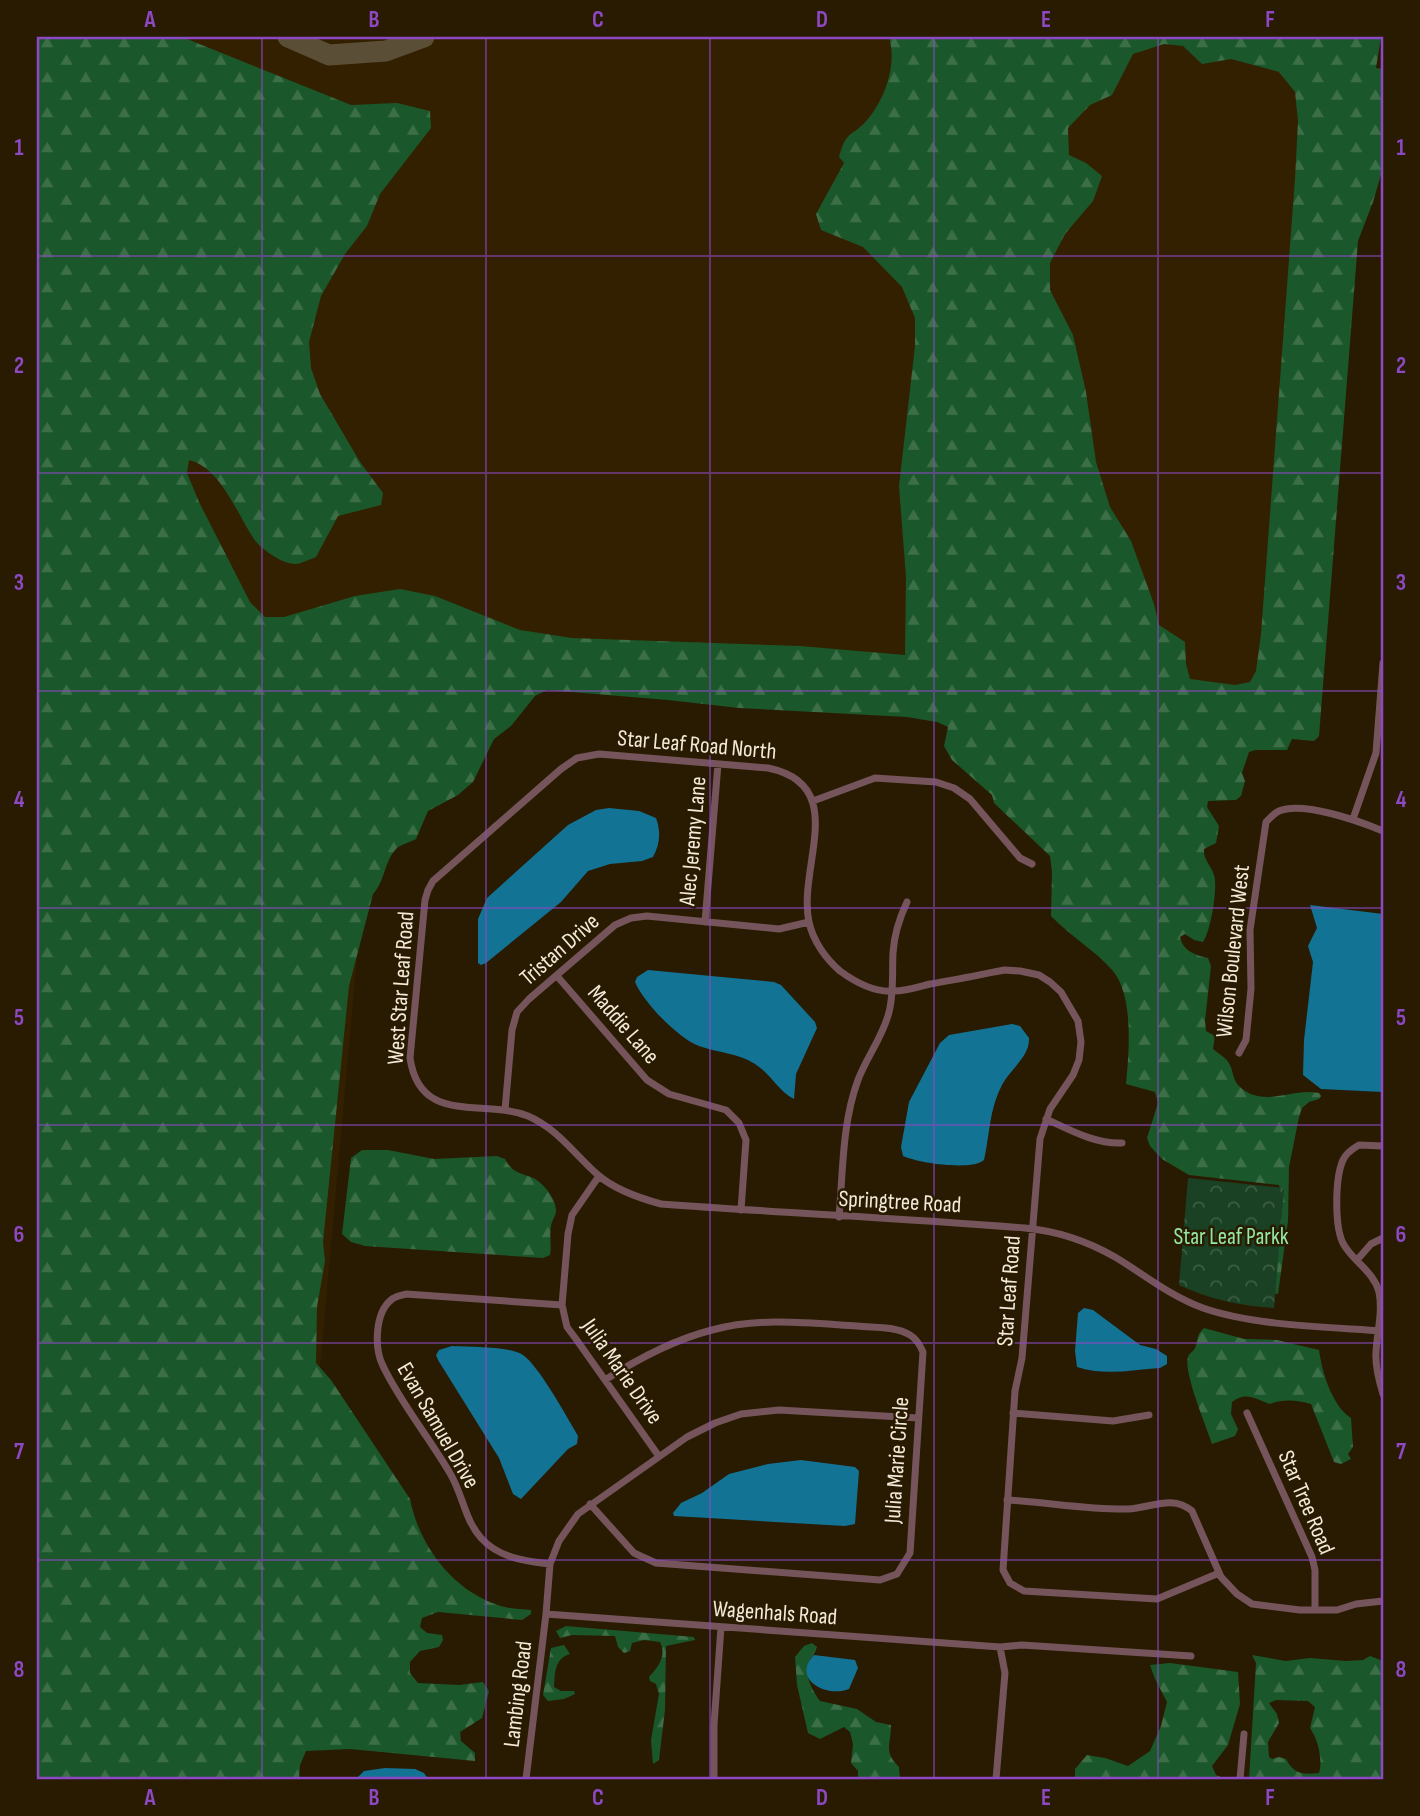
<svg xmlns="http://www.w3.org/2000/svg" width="1420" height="1816" font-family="'Sofia Sans Condensed',sans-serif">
  <defs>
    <pattern id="forest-firs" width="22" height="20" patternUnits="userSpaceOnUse" patternTransform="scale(1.75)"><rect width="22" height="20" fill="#1a572a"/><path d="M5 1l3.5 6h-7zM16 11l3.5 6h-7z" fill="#3c6f48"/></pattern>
    <pattern id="park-crowns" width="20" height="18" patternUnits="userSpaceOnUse" patternTransform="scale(1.75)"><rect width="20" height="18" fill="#1a4123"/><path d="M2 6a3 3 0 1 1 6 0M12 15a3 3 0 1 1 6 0" fill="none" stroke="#3c5d42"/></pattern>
  </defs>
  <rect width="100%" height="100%" fill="#291b01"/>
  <path fill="#332000" d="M 37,37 L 1368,37 L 1318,728 L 541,686 L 365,869 L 301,1578 Z"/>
  <path fill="url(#forest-firs)" fill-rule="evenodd" d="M 37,37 L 182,37 L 351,105 L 397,103 L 430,111 L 431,128 L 380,194 L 367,226 L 345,254 L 321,296 L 309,342 L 311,368 L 320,394 L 360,462 L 383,493 L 381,505 L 338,516 L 316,557 C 310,559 301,564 295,564 C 282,564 261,549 254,539 C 237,514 221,468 189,460 L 187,473 L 199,502 L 250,602 L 265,617 L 284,617 L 355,596 L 400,589 L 435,596 L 520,630 L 572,638 L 800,646 L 905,655 L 906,577 L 899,486 L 915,346 L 915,318 L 902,287 L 863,247 L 821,230 L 816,214 L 844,163 L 839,157 C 847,128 852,138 868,119 C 886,97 897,64 889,37 L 1381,37 L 1376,68 L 1383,69 L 1383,168 L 1373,202 L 1358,241 L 1319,736 L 1314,741 L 1292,739 L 1287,750 L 1255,750 L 1249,752 L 1242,773 L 1245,781 L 1241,796 L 1236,800 L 1208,801 L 1207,807 L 1219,826 L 1216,843 L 1204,849 C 1203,860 1211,865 1214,875 C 1218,887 1211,931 1203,942 L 1194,940 L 1185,934 L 1180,937 C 1183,951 1195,955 1208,958 L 1211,966 L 1205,1021 L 1206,1031 L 1215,1036 L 1213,1049 C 1219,1054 1227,1058 1230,1065 C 1233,1071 1233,1080 1238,1085 C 1262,1110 1292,1087 1319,1093 L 1321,1096 L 1319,1099 L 1309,1102 L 1302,1108 L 1299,1117 L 1289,1167 L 1288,1221 L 1278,1294 L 1272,1293 L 1281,1195 L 1279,1185 L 1189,1175 L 1162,1159 L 1150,1146 L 1147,1138 L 1158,1103 L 1155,1092 L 1126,1084 C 1129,1052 1134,997 1113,971 C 1095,950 1070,936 1051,916 L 1052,872 L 1050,856 L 994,803 L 992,795 L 952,760 L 944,746 L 948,727 L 937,722 L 907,717 L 739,708 L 668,700 L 547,690 L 535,696 L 511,726 L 494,739 L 473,782 L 458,795 L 428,811 L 416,839 C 409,843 401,844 396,849 C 384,862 385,881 373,894 L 349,986 L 323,1242 L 325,1261 L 317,1307 L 316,1363 L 331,1380 L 410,1499 C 419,1545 452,1590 498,1605 C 508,1609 520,1609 531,1610 L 531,1614 L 522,1620 L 438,1612 L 422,1618 L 420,1627 L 427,1633 L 442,1635 L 443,1640 L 439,1647 L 420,1651 L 410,1662 L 410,1673 L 418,1683 L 459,1685 L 483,1682 L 489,1691 L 482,1718 L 460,1732 L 461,1741 L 475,1753 L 475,1761 L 350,1749 L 306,1751 L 300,1765 L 299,1779 L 37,1779 ZM 1164,44 L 1183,46 L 1202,64 L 1231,59 L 1279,72 L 1295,92 L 1298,121 L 1295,179 L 1261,634 L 1256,671 L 1250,682 L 1235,685 L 1190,679 L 1186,664 L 1185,642 L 1159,625 L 1154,604 L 1131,541 L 1110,507 L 1096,462 L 1086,392 L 1073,335 L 1050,290 L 1050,263 L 1065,234 L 1093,201 L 1102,176 L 1086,163 L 1069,155 L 1068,128 L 1090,105 L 1112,95 L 1133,54 Z
    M 362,1150 L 388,1150 L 434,1159 L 497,1156 L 505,1159 C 511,1171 518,1173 531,1177 C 542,1181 557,1199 556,1212 C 555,1217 551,1222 551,1227 C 549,1237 552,1246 550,1255 L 543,1258 L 365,1246 L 351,1242 L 342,1234 L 351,1158 Z
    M 1204,1328 L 1244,1339 L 1277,1340 L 1319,1350 C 1322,1372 1332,1406 1351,1418 L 1353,1447 L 1348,1454 L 1351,1459 L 1341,1464 L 1334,1462 L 1311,1404 C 1296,1400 1284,1399 1270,1404 C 1255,1399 1246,1391 1232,1402 L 1231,1414 L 1238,1429 L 1235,1436 L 1212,1444 C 1206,1425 1183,1372 1188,1357 C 1190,1352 1193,1352 1195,1348 C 1199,1339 1196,1335 1204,1328 Z
    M 566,1626 L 694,1637 L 695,1640 L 666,1646 L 665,1710 L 659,1760 L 653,1764 L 651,1740 L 659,1694 L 656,1684 L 650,1681 L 649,1677 C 658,1667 667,1656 660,1642 L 644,1640 L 632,1643 L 630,1651 L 624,1653 L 618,1647 L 615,1636 L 572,1635 L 560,1638 L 556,1631 Z
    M 812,1643 L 817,1647 C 815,1653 811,1657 809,1662 C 804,1676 812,1690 820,1701 L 857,1709 L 876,1722 L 891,1725 C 891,1745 883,1751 899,1767 L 900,1779 L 858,1779 L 858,1771 L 851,1763 L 853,1744 L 850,1732 L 844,1727 L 820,1739 L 808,1733 L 797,1685 L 795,1657 L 804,1646 Z
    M 564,1645 L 570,1654 C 554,1659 555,1673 554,1687 L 561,1691 L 574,1691 L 575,1694 L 564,1699 L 548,1701 L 543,1695 L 551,1648 Z
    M 1252,1655 L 1286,1661 L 1310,1658 L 1346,1661 L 1363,1660 L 1370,1656 L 1383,1661 L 1383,1779 L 1249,1779 L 1256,1663 ZM 1276,1700 L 1308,1701 L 1315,1707 L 1310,1728 C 1318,1739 1323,1760 1319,1773 C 1303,1775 1294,1774 1286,1759 L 1279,1757 L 1272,1759 L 1269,1757 L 1268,1742 L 1279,1723 L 1277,1714 L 1269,1703 Z
    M 1170,1663 L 1238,1672 L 1240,1704 L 1228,1745 L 1212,1766 L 1216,1775 L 1225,1779 L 1075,1779 L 1075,1769 L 1087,1755 L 1105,1758 L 1128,1766 L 1150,1751 L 1161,1726 L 1167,1702 L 1155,1679 L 1150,1665 Z"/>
  <path fill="url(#park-crowns)" d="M 1188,1178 L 1284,1188 L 1274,1308 C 1241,1306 1208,1299 1179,1285 Z"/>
  <path fill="#127394" d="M 609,808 L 639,811 L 656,818 C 661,831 660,845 653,857 L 642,861 L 610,864 L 588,871 L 561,902 L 486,963 L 481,965 L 478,963 L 478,919 L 487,898 L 568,825 L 596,810 Z
    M 1310,905 L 1383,914 L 1383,1092 L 1321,1089 L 1303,1075 L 1304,1040 L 1313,962 L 1308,946 L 1317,928 Z
    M 648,970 L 774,982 L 781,985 L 815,1022 L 817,1028 L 796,1074 L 794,1099 C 778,1091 772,1075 755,1064 C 738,1053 718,1053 699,1046 C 678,1038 644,1003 635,982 L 637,977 Z
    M 1012,1024 L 1020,1026 L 1029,1038 C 1030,1057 1010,1069 1002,1085 C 989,1110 990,1134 984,1160 C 972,1171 918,1163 903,1156 L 901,1147 L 909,1102 L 940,1043 L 949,1035 Z
    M 1084,1308 L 1093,1310 L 1140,1345 L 1156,1349 L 1167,1356 L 1167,1364 L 1160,1368 C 1133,1370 1103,1376 1077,1367 L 1075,1351 L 1078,1313 Z
    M 452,1346 C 469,1347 510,1346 523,1355 C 539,1366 567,1417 578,1436 L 577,1444 L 568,1449 L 521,1499 L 513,1494 L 499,1458 L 438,1360 L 436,1355 L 439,1350 Z
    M 801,1460 L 855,1467 L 859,1471 L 855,1524 L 845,1526 L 674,1516 L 673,1513 L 681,1503 L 702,1493 L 729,1474 L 768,1464 Z
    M 814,1655 L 855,1660 L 858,1668 L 849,1689 C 826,1698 791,1679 814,1655 Z
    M 385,1768 L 415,1769 L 424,1773 L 428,1779 L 356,1779 L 364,1771 Z"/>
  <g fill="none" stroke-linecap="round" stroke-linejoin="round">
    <path stroke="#5b4e36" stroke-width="21" d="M 288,37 L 329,55 L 386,51 L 424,37"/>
    <path stroke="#75555b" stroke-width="7" d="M 813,801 L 875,778 L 936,782 L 954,788 L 970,799 L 1020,858 L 1032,864
      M 1353,819 L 1376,753 L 1383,663
      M 705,922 L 718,764
      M 557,976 L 647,1080 L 669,1094 L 726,1110 L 739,1123 L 746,1140 L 741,1210
      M 1239,1053 L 1246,1040 L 1251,989 L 1250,930 L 1266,822 C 1270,818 1273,814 1279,811 C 1303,801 1359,821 1383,831
      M 505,1110 L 512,1030 L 517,1012 L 529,999 L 615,925 L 631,918 L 647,916 L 779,929 L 809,922
      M 1046,1119 C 1070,1130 1095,1144 1122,1143
      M 1383,1146 L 1359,1145 C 1352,1149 1346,1153 1343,1160 C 1335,1178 1334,1228 1344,1245 C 1354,1262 1374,1272 1379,1292 C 1383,1311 1377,1333 1376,1352 C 1375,1366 1379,1381 1383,1394
      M 599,1176 L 572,1215 L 568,1234 L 562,1305 L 567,1327 L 576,1339 L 658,1455
      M 839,1217 C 843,1172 842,1123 858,1080 C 867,1056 883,1037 889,1012 C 894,993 892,973 893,953 C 894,935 899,919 907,902
      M 1357,1260 L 1371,1244 L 1383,1238
      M 1013,1413 L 1113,1421 L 1149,1415
      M 1247,1413 L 1312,1557 L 1315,1570 L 1315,1610
      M 1007,1500 C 1045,1502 1091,1510 1128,1509 C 1151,1508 1172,1494 1192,1511 L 1221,1577 L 1237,1594 L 1252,1604 L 1300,1610 L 1337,1610 L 1356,1604 L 1383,1601
      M 590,1504 L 634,1553 L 656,1563 L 880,1580 L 897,1574 L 910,1553 L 923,1352 C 920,1345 917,1339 910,1335 C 895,1326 874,1328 857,1326 C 809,1323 760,1317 712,1330 C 673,1340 639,1358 605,1380
      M 550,1564 C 525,1561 499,1558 481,1538 C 465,1520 463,1496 451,1475 C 431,1440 400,1402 383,1366 C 374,1348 375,1313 391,1300 C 395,1296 400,1296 406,1294 L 562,1305
      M 1219,1573 L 1157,1599 L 1024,1591 L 1010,1583 L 1003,1570 L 1015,1391 L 1022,1358 L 1040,1139 L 1050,1109 L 1073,1075 L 1079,1060 L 1081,1042 L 1078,1021 L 1061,992 L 1050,982 L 1039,975 L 1020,971 L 1004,970 C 979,975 955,980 930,984 C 918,987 906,991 894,991 C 874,993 855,982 840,971 C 826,959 813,941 809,922 C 797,867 851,785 768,768 L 599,754 L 577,758 L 561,769 L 433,881 L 428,890 L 425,900 L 410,1058 C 420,1126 482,1098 528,1116 C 558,1129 574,1154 598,1175 C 615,1190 639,1198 661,1204 C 782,1213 904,1218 1025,1228 C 1057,1231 1087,1241 1115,1257 C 1145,1275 1170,1296 1203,1308 C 1254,1326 1329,1327 1383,1331
      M 546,1614 L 1000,1647 L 1022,1645 L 1191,1656
      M 526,1779 L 546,1614 L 550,1564 L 559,1541 L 578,1514 L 687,1437 L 715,1423 L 741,1414 L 779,1410 L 918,1418
      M 714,1779 L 714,1725 L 721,1627
      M 996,1779 L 1005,1673 L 1000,1647
      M 1240,1779 L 1244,1734"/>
  </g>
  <path fill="none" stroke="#8d48c3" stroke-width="2" stroke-opacity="0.55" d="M 262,37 L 262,1779M 486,37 L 486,1779M 710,37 L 710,1779M 934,37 L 934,1779M 1158,37 L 1158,1779M 37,256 L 1383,256M 37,473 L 1383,473M 37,691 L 1383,691M 37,908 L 1383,908M 37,1125 L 1383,1125M 37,1343 L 1383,1343M 37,1560 L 1383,1560"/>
  <g text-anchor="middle" stroke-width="5" stroke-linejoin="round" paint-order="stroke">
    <g font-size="23" fill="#f4eada" stroke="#291b01">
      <text transform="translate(697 744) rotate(5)" y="8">Star Leaf Road North</text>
      <text transform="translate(692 841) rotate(-85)" y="8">Alec Jeremy Lane</text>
      <text transform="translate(559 949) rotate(-41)" y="8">Tristan Drive</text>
      <text transform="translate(1232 951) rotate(-84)" y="8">Wilson Boulevard West</text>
      <text transform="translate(400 988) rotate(-86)" y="8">West Star Leaf Road</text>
      <text transform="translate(624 1024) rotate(49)" y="8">Maddie Lane</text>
      <text transform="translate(900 1201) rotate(3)" y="8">Springtree Road</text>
      <text transform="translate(1008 1291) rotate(-86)" y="8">Star Leaf Road</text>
      <text transform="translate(623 1371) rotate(55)" y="8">Julia Marie Drive</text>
      <text transform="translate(439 1425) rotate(60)" y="8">Evan Samuel Drive</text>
      <text transform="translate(896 1460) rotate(-86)" y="8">Julia Marie Circle</text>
      <text transform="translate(1307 1502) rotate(67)" y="8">Star Tree Road</text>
      <text transform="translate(775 1612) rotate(4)" y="8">Wagenhals Road</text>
      <text transform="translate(517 1694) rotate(-83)" y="8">Lambing Road</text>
    </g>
    <g font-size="23" fill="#94e8a3" stroke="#291b01">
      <text x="1231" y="1244">Star Leaf Parkk</text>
    </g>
  </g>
  <rect width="1420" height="1816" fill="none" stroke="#291b01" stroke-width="77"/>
  <rect x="38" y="38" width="1344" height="1740" fill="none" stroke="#8d48c3" stroke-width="2.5"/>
  <g font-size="23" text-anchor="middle" font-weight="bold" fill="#8d48c3">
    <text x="150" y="27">A</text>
    <text x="374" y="27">B</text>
    <text x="598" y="27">C</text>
    <text x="822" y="27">D</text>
    <text x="1046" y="27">E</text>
    <text x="1270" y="27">F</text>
    <text x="19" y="155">1</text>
    <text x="1401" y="155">1</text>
    <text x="19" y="373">2</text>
    <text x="1401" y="373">2</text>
    <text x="19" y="590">3</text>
    <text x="1401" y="590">3</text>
    <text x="19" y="807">4</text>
    <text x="1401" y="807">4</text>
    <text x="19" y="1025">5</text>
    <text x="1401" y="1025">5</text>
    <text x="19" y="1242">6</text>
    <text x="1401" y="1242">6</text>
    <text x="19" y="1459">7</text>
    <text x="1401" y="1459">7</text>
    <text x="19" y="1677">8</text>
    <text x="1401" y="1677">8</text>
    <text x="150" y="1805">A</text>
    <text x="374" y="1805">B</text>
    <text x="598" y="1805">C</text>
    <text x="822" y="1805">D</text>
    <text x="1046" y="1805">E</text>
    <text x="1270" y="1805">F</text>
  </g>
</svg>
